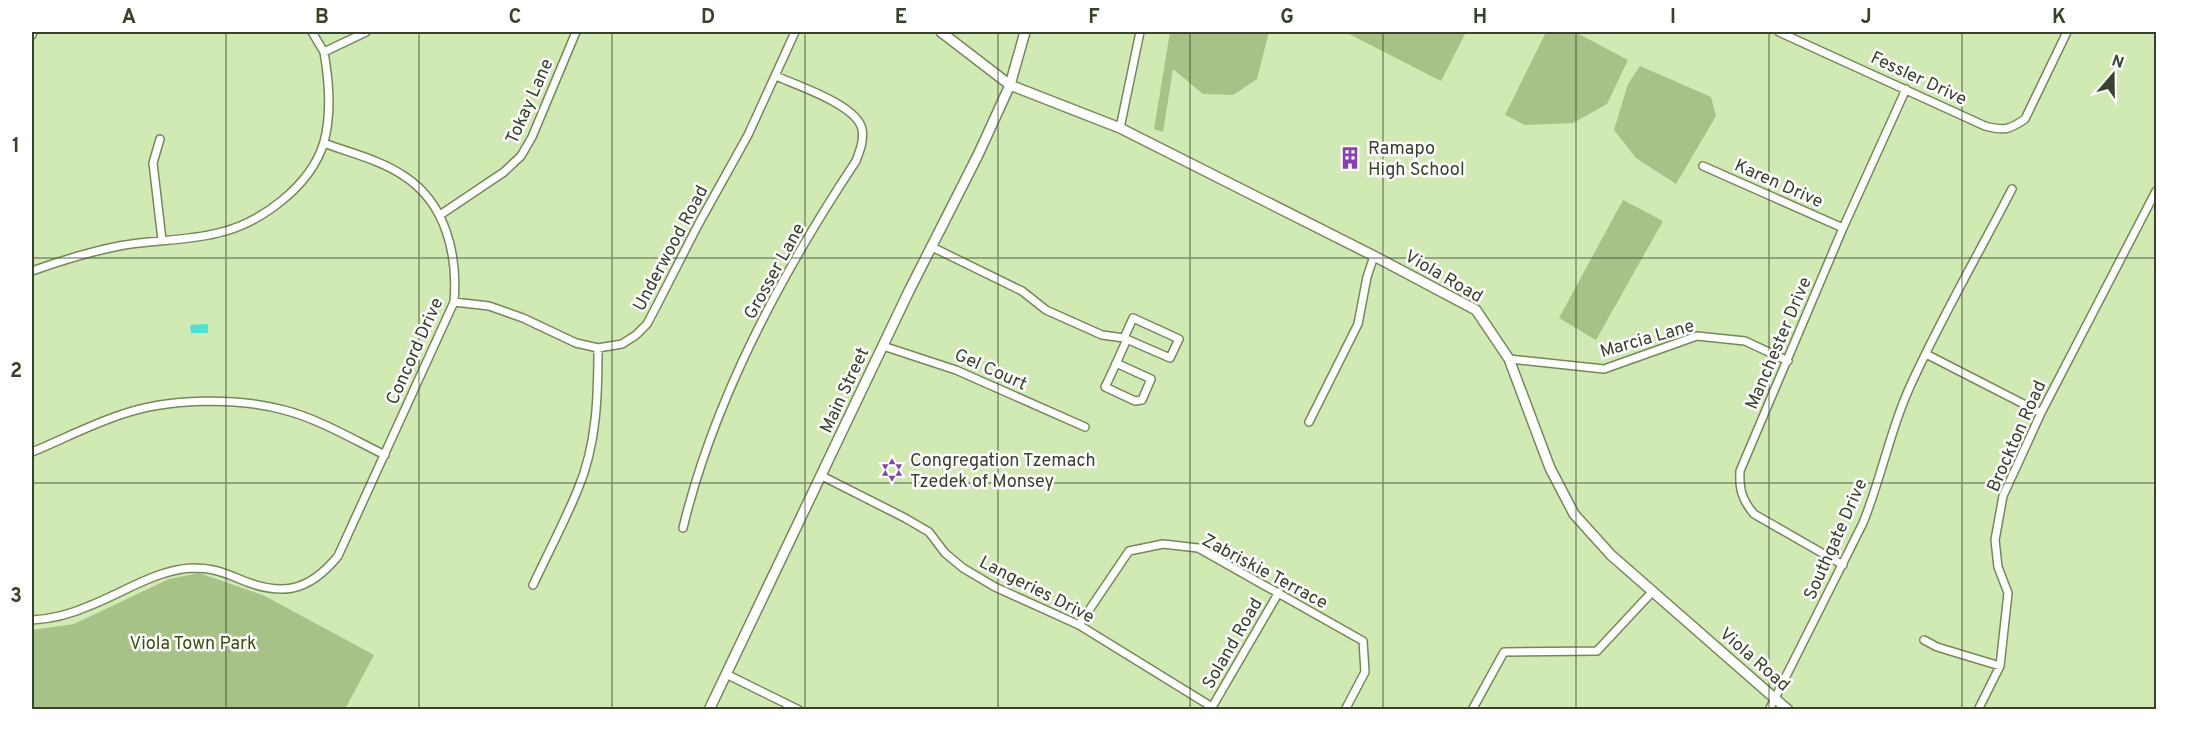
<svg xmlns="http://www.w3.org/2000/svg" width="2188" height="741" font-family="Overpass,sans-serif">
  <rect width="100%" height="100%" fill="#d1e9b3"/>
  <path fill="#a7c286" d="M 1170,32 L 1269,32 L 1257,79 L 1233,95 L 1203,94 L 1173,69 L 1163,132 L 1154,129 Z
    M 1345,32 L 1466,32 L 1441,81 Z
    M 1546,32 L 1575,32 L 1628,60 L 1607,104 L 1573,123 L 1525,125 L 1505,115 Z
    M 1640,66 L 1711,97 L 1716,116 L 1676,184 L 1636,158 L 1614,130 L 1628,84 Z
    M 1623,200 L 1663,221 L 1596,340 L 1559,318 Z
    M 199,573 L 265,596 L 374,655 L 345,709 L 32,709 L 32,630 L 74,624 L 169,579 Z"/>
  <path fill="#4ae3d7" d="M 208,324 L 208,333 L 191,333 L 190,325 Z"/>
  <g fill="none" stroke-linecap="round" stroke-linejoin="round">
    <g stroke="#748958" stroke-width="10">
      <path id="street" d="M 312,32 L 324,52
        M 1779,32 L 1985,126 C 2004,131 2009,130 2025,119 L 2067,32
        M 32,35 L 33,32
        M 1120,128 L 1140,32
        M 160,139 L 153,163 L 162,240
        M 1703,166 L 1843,228
        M 440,215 L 504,172 L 521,156 L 532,137 L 576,32
        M 932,247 L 1022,291 L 1046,310 L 1102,335 L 1124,338 L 1133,318 L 1179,339 L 1170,358 L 1124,338
        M 32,271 C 60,261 89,252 119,246 C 151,240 186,241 218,233 C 261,223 311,186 324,142 C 332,112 329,81 324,52 L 366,32
        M 454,302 L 489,306 L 523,318 L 576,343 L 598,348 L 622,344 L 636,335 L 647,324 L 656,307 L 698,225 L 748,135 L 795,32
        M 883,346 L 956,370 L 1085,427
        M 1926,354 L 2041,413
        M 1509,359 L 1604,369 L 1697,336 L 1745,341 L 1788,361
        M 1116,363 L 1151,379 L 1142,400 L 1135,401 L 1105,387 C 1113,371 1120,355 1127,339
        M 1309,422 L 1358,324 L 1367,277 L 1374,256
        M 32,452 C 61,440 90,425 120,415 C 168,398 236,397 284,410 C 319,419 352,439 385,455
        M 822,476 L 905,518 L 929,532 L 945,553 L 963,568 L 995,587 L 1079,625 L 1212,707
        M 683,528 C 714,399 783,271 856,161 C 860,150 864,141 862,129 C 857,105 798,86 776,76
        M 1843,565 L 1754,514 C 1742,500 1739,489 1740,471 L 1843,228 L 1906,89
        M 533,585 C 548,553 565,521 578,489 C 597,444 598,395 598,348
        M 32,620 C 52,619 71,614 89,606 C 123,593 155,570 192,568 C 211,568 220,571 237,578 C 280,597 308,593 338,556 L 454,302 C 458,255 446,203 404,176 C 381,160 350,153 324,143
        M 1079,625 L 1129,551 L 1163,544 L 1198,548 L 1363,641 L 1365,672 L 1345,710
        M 1924,640 L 1937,647 L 2000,666
        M 726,674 L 799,710
        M 1211,709 L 1279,592
        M 1472,710 L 1504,652 L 1597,651 L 1653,591
        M 1769,710 L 1863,523 C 1882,476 1891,426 1913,380 C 1943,315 1979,253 2012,189
        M 1978,710 L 2000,666 L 2008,593 L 1998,567 L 1995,540 L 2003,496 L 2041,413 L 2156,191"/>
    </g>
    <g stroke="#748958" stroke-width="12">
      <path id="secondary" d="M 941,32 L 1010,85 L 1120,128 L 1374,256 L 1476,310 L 1509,359 L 1550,468 L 1574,514 L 1611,555 L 1788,710
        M 709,710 L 909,291 L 978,155 L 1010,85 L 1025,32"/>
    </g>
    <use href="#street" stroke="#fff" stroke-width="7"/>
    <use href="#secondary" stroke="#fff" stroke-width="9"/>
  </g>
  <path fill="none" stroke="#37412b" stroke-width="1.5" stroke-opacity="0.55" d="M 226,32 L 226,710M 419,32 L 419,710M 612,32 L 612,710M 805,32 L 805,710M 998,32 L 998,710M 1190,32 L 1190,710M 1383,32 L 1383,710M 1576,32 L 1576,710M 1769,32 L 1769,710M 1962,32 L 1962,710M 32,258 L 2156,258M 32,483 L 2156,483"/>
  <defs>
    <g id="building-bare" transform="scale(1.8)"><path d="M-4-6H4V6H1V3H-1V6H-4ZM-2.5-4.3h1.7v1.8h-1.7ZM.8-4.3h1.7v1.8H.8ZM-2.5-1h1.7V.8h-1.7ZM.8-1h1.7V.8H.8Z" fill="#8542b7" stroke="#fff" stroke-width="2.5" paint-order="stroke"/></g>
    <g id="synagogue-bare" transform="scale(1.8)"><path d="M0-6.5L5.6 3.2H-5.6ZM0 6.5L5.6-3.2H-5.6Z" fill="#8542b7" stroke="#fff" stroke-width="2.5" paint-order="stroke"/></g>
  </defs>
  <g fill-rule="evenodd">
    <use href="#building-bare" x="1350" y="158"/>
    <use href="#synagogue-bare" x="892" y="470"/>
  </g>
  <g text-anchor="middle" stroke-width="5" stroke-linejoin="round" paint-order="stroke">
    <g font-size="18" fill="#37412b" stroke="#fff">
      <text transform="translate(1919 78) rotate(25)" y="6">Fessler Drive</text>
      <text transform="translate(529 101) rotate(-66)" y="6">Tokay Lane</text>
      <text transform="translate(1779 183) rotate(24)" y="6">Karen Drive</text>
      <text transform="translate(670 248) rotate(-62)" y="6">Underwood Road</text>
      <text transform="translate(774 271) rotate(-61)" y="6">Grosser Lane</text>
      <text transform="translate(1444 276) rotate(30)" y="6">Viola Road</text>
      <text transform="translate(1647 338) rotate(-16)" y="6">Marcia Lane</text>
      <text transform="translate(1778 343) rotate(-67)" y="6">Manchester Drive</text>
      <text transform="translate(414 351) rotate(-66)" y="6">Concord Drive</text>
      <text transform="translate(991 369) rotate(24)" y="6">Gel Court</text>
      <text transform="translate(844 390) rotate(-65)" y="6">Main Street</text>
      <text transform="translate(2016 436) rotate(-66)" y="6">Brockton Road</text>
      <text transform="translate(1835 539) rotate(-66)" y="6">Southgate Drive</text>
      <text transform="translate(1265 571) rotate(28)" y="6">Zabriskie Terrace</text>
      <text transform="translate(1037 589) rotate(27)" y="6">Langeries Drive</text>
      <text transform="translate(1232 643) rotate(-60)" y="6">Soland Road</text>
      <text transform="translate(1755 659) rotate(41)" y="6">Viola Road</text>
    </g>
    <g font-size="18" fill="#37412b" stroke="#fff" text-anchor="start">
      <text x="1368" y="154">Ramapo<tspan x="1368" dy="21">High School</tspan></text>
      <text x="910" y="466">Congregation Tzemach<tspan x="910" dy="21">Tzedek of Monsey</tspan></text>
    </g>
    <g font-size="18" fill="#374f0c" stroke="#fff">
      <text x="193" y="649">Viola Town Park</text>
    </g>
  </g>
  <rect width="2188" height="741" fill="none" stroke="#ffffff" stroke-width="66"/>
  <g transform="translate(2113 75) rotate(20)" stroke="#ffffff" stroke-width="4.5" paint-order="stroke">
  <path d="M0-4.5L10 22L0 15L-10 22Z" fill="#37412b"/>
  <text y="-9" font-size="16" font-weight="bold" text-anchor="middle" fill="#37412b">N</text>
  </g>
  <rect x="33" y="33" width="2122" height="675" fill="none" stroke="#37412b" stroke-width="2"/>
  <g font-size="20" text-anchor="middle" font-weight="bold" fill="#37412b">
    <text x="129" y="23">A</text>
    <text x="322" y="23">B</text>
    <text x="515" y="23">C</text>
    <text x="708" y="23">D</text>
    <text x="901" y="23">E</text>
    <text x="1094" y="23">F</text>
    <text x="1287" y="23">G</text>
    <text x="1480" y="23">H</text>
    <text x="1673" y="23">I</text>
    <text x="1866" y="23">J</text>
    <text x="2059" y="23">K</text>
    <text x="16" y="152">1</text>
    <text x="16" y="377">2</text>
    <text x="16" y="602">3</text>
  </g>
</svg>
